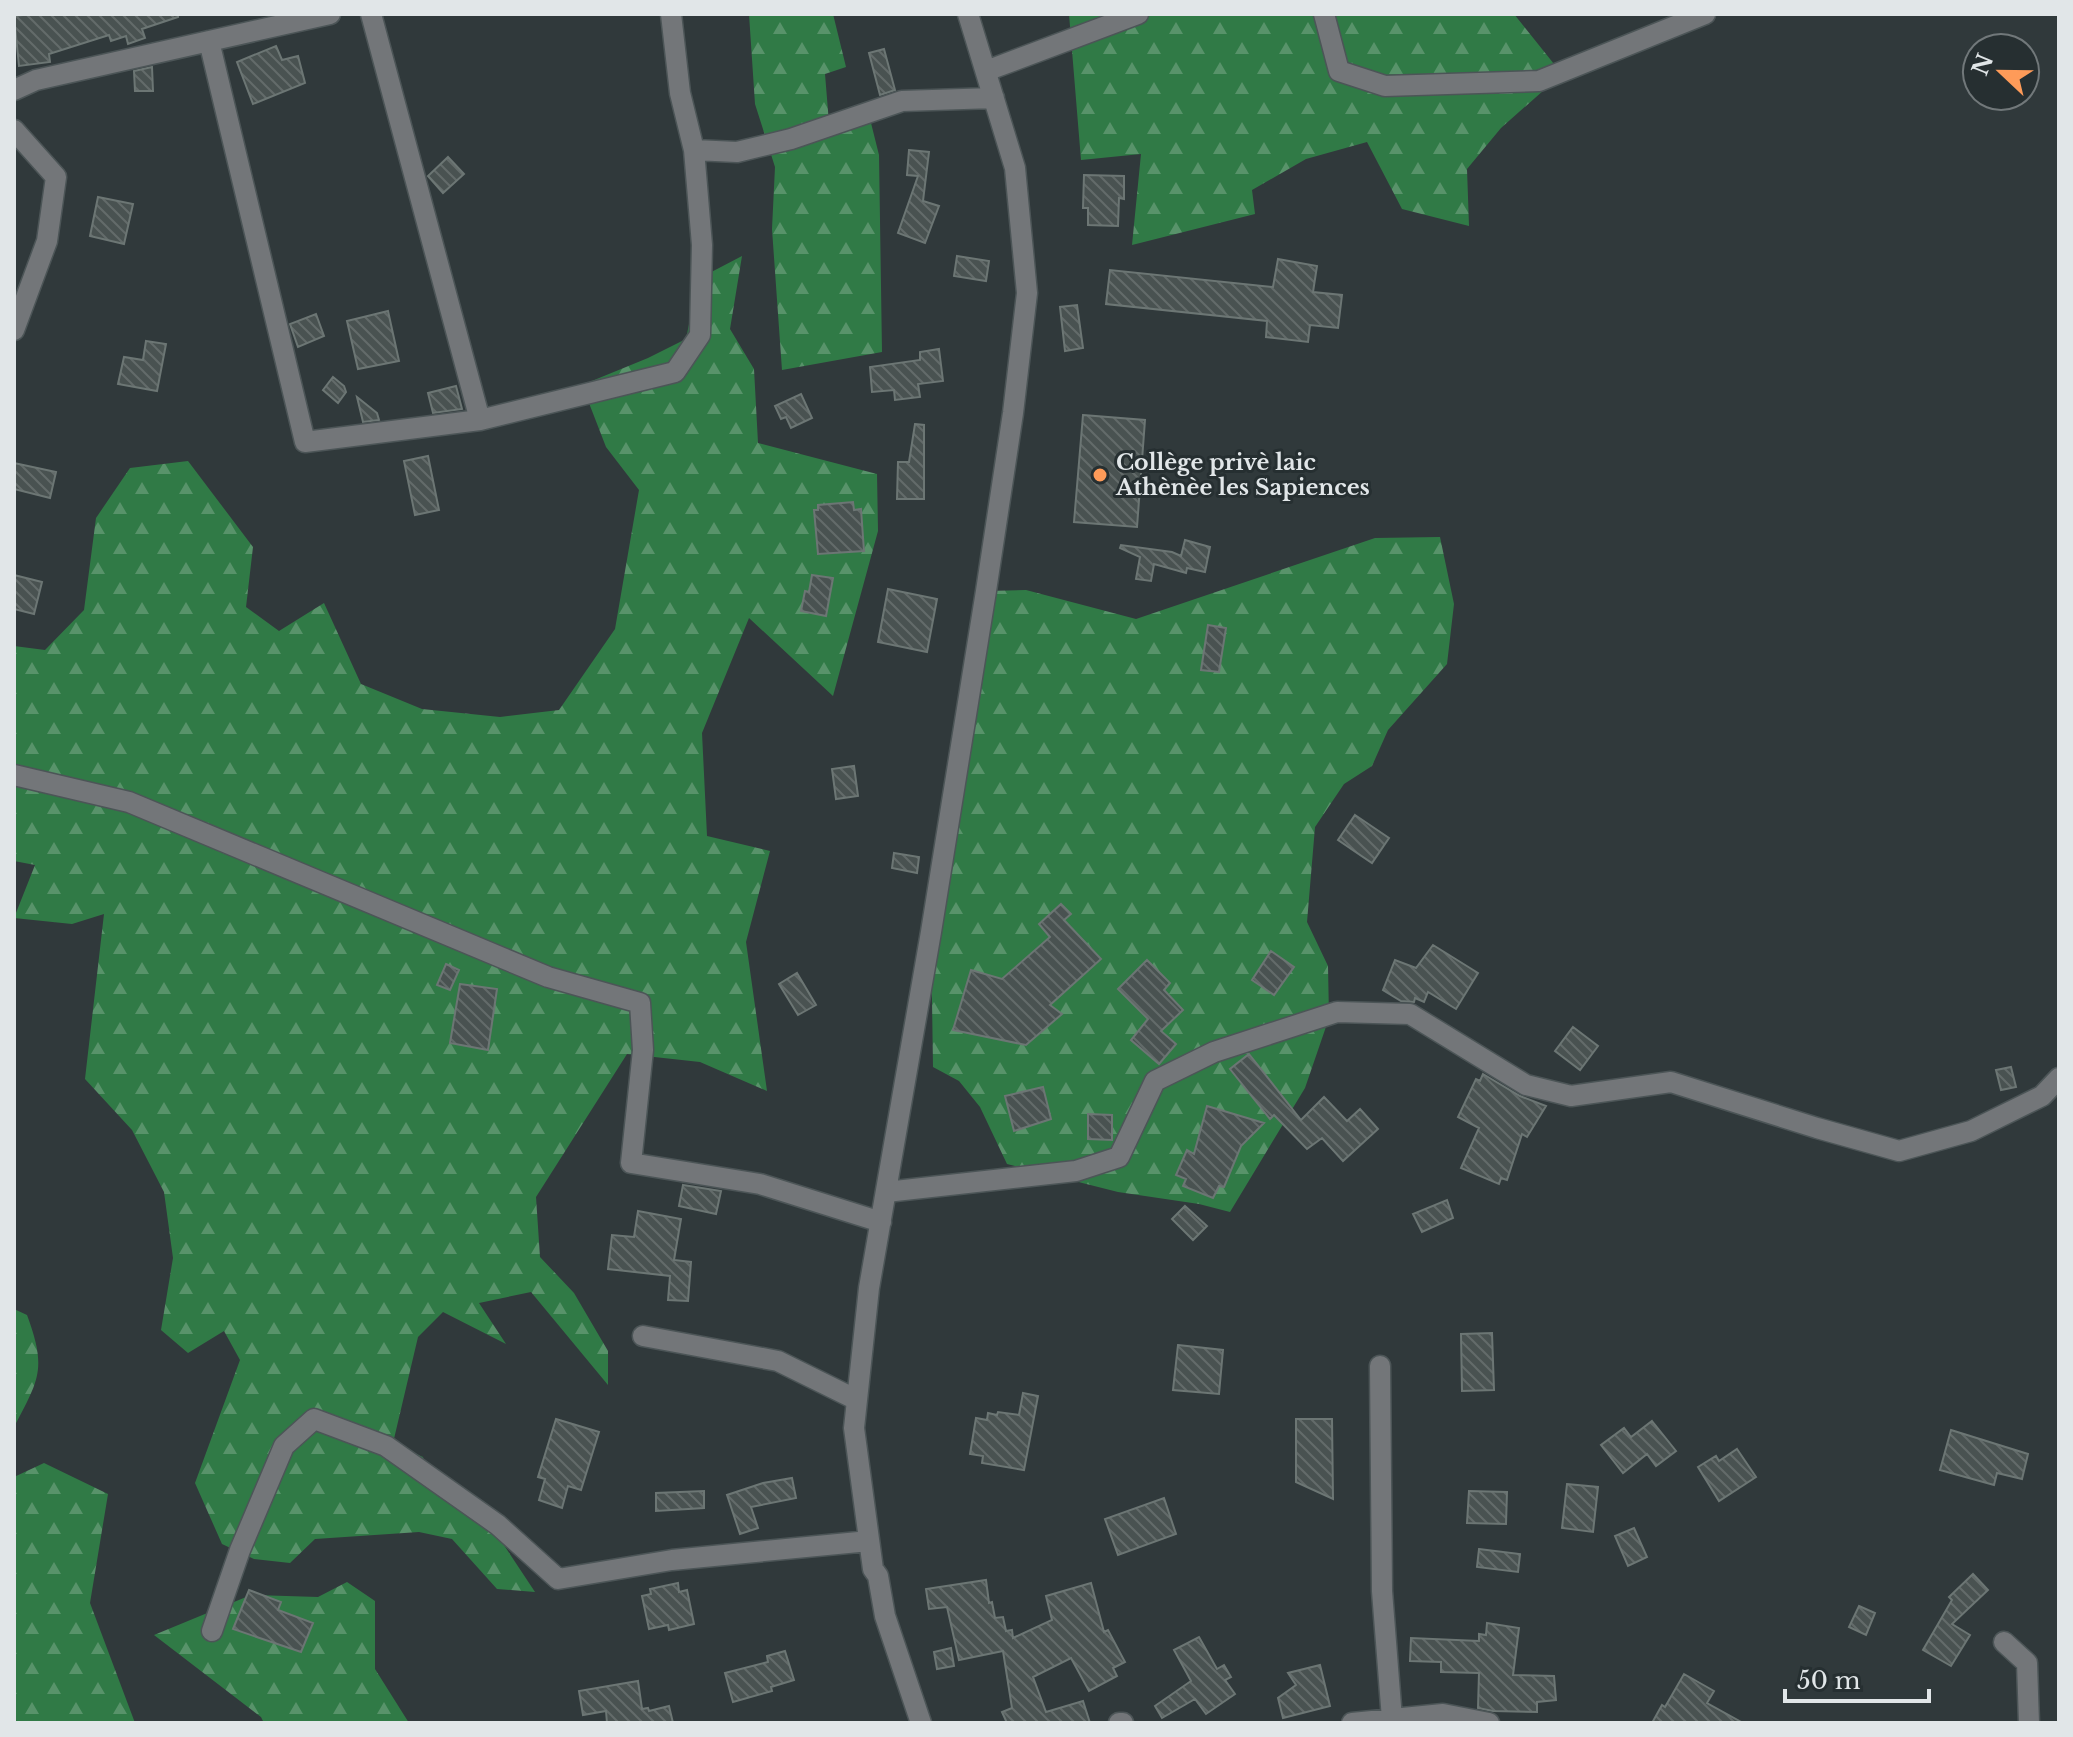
<svg xmlns="http://www.w3.org/2000/svg" width="2073" height="1737" font-family="'Libre Baskerville',serif">
  <defs>
    <pattern id="forest-firs" width="22" height="20" patternUnits="userSpaceOnUse" patternTransform="scale(2)"><rect width="22" height="20" fill="#307a46"/><path d="M5 1l3.5 6h-7zM16 11l3.5 6h-7z" fill="#58936a"/></pattern>
    <pattern id="building-back-hatch" width="6" height="6" patternUnits="userSpaceOnUse" patternTransform="scale(2)"><rect width="6" height="6" fill="#495251"/><path d="M-1 5l2 2M0 0l6 6M5-1l2 2" fill="none" stroke="#636b6a"/></pattern>
  </defs>
  <rect width="100%" height="100%" fill="#30393b"/>
  <path fill="url(#forest-firs)" d="M 749,14 L 833,14 L 846,67 L 825,74 L 829,123 L 870,119 L 879,155 L 882,352 L 782,370 L 772,229 L 775,167 L 755,104 Z
    M 1069,14 L 1514,14 L 1562,74 L 1501,128 L 1467,169 L 1469,226 L 1402,209 L 1367,142 L 1306,159 L 1252,190 L 1255,214 L 1132,245 L 1141,154 L 1081,160 Z
    M 742,256 L 730,329 L 754,369 L 758,443 L 877,474 L 878,531 L 833,696 L 749,618 L 702,733 L 707,836 L 770,851 L 746,942 L 767,1091 L 700,1062 L 627,1054 L 536,1197 L 540,1257 L 574,1293 L 608,1351 L 608,1385 L 531,1292 L 479,1303 L 506,1344 L 443,1312 L 418,1337 L 393,1443 L 423,1457 L 432,1490 L 498,1536 L 535,1592 L 497,1589 L 452,1539 L 419,1532 L 315,1539 L 290,1563 L 254,1559 L 222,1544 L 195,1483 L 240,1360 L 224,1331 L 188,1353 L 161,1330 L 173,1258 L 164,1192 L 132,1130 L 85,1079 L 104,914 L 72,924 L 14,918 L 35,865 L 14,861 L 14,646 L 45,650 L 84,610 L 96,518 L 130,468 L 188,461 L 253,547 L 246,607 L 279,631 L 324,603 L 361,684 L 422,709 L 500,717 L 559,710 L 615,629 L 639,490 L 606,447 L 582,385 L 648,358 L 686,339 L 698,279 Z
    M 1440,537 L 1454,604 L 1447,664 L 1388,730 L 1372,766 L 1344,784 L 1315,827 L 1307,922 L 1328,966 L 1329,1018 L 1305,1088 L 1230,1212 L 1199,1204 L 1118,1192 L 1007,1164 L 980,1107 L 959,1081 L 933,1067 L 931,932 L 986,591 L 1026,590 L 1136,619 L 1375,538 Z
    M 14,1309 L 27,1315 C 47,1369 39,1379 14,1427 Z
    M 44,1463 L 108,1494 L 90,1603 L 135,1723 L 14,1723 L 14,1477 Z
    M 347,1582 L 375,1601 L 375,1669 L 409,1723 L 264,1723 L 261,1717 L 154,1635 L 251,1595 L 318,1597 Z"/>
  <path fill="url(#building-back-hatch)" stroke="#6c7674" stroke-width="2" d="M 32,14 L 178,14 L 178,17 L 142,29 L 145,38 L 128,44 L 126,36 L 111,41 L 109,35 L 49,54 L 50,62 L 19,66 L 14,16 Z
    M 276,46 L 282,60 L 298,56 L 305,83 L 253,104 L 237,62 Z
    M 884,49 L 895,90 L 880,95 L 869,53 Z
    M 152,67 L 153,91 L 135,91 L 134,71 Z
    M 909,150 L 929,152 L 923,201 L 939,206 L 925,243 L 898,233 L 918,176 L 907,175 Z
    M 448,157 L 464,174 L 443,193 L 428,176 Z
    M 1084,175 L 1124,176 L 1124,199 L 1119,198 L 1118,226 L 1088,225 L 1088,208 L 1083,208 Z
    M 98,197 L 133,204 L 124,244 L 90,236 Z
    M 957,256 L 989,261 L 986,281 L 954,276 Z
    M 1278,259 L 1317,266 L 1313,292 L 1342,295 L 1338,328 L 1310,325 L 1308,342 L 1266,337 L 1267,321 L 1106,304 L 1110,270 L 1273,287 Z
    M 1077,305 L 1083,348 L 1065,351 L 1060,307 Z
    M 388,311 L 399,361 L 358,369 L 347,321 Z
    M 316,314 L 324,336 L 298,347 L 290,324 Z
    M 146,341 L 166,344 L 157,391 L 118,384 L 124,357 L 143,360 Z
    M 939,349 L 943,381 L 918,384 L 920,397 L 895,400 L 894,390 L 872,392 L 870,367 L 920,360 L 920,352 Z
    M 333,377 L 344,386 L 346,392 L 338,403 L 323,390 Z
    M 456,386 L 462,409 L 433,413 L 428,393 Z
    M 801,394 L 812,418 L 791,428 L 786,417 L 781,419 L 775,406 Z
    M 357,397 L 377,413 L 379,420 L 363,422 Z
    M 1083,415 L 1145,420 L 1137,527 L 1074,522 Z
    M 915,424 L 924,425 L 924,499 L 897,499 L 898,462 L 909,462 Z
    M 428,456 L 439,510 L 415,515 L 404,461 Z
    M 14,463 L 56,472 L 50,498 L 14,489 Z
    M 853,502 L 854,510 L 861,509 L 864,551 L 818,554 L 814,510 L 818,510 L 818,505 Z
    M 1185,540 L 1210,547 L 1205,572 L 1187,568 L 1186,573 L 1154,564 L 1151,581 L 1136,579 L 1140,557 L 1120,548 L 1121,545 L 1172,552 L 1181,556 Z
    M 14,575 L 42,582 L 34,614 L 14,609 Z
    M 812,575 L 833,578 L 826,616 L 801,611 L 805,591 L 809,592 Z
    M 888,589 L 937,599 L 927,652 L 878,642 Z
    M 1208,625 L 1226,628 L 1219,672 L 1201,670 Z
    M 854,766 L 858,796 L 836,799 L 832,769 Z
    M 1355,815 L 1389,838 L 1372,863 L 1338,840 Z
    M 894,853 L 919,857 L 917,873 L 892,868 Z
    M 1061,904 L 1071,914 L 1064,920 L 1101,959 L 1050,1005 L 1062,1014 L 1026,1045 L 953,1030 L 971,970 L 1002,979 L 1050,937 L 1039,924 Z
    M 1433,945 L 1478,973 L 1456,1009 L 1428,992 L 1424,1002 L 1415,998 L 1414,1002 L 1401,1001 L 1383,990 L 1395,960 L 1416,968 Z
    M 1271,951 L 1294,967 L 1274,995 L 1252,980 Z
    M 1147,960 L 1170,983 L 1164,990 L 1183,1010 L 1161,1031 L 1176,1044 L 1159,1064 L 1131,1040 L 1148,1019 L 1118,989 Z
    M 446,964 L 459,970 L 450,990 L 437,985 Z
    M 797,973 L 816,1005 L 798,1015 L 779,984 Z
    M 460,984 L 497,989 L 488,1050 L 450,1043 Z
    M 1573,1027 L 1598,1046 L 1580,1070 L 1555,1051 Z
    M 1249,1054 L 1301,1120 L 1324,1097 L 1347,1121 L 1360,1109 L 1378,1129 L 1343,1161 L 1322,1138 L 1307,1149 L 1274,1115 L 1270,1119 L 1230,1069 Z
    M 2011,1067 L 2016,1087 L 2001,1090 L 1996,1070 Z
    M 1483,1074 L 1520,1096 L 1546,1106 L 1527,1137 L 1522,1134 L 1507,1180 L 1501,1178 L 1499,1184 L 1461,1168 L 1479,1128 L 1458,1117 L 1476,1079 L 1480,1081 Z
    M 1043,1087 L 1051,1119 L 1014,1131 L 1005,1096 Z
    M 1207,1106 L 1264,1123 L 1241,1146 L 1224,1187 L 1219,1186 L 1213,1198 L 1183,1186 L 1186,1179 L 1176,1175 L 1187,1150 L 1194,1154 Z
    M 1088,1114 L 1112,1115 L 1112,1140 L 1088,1139 Z
    M 683,1185 L 721,1191 L 716,1214 L 679,1206 Z
    M 1447,1200 L 1453,1218 L 1422,1232 L 1413,1214 Z
    M 1185,1206 L 1207,1226 L 1193,1240 L 1172,1219 Z
    M 638,1211 L 681,1219 L 674,1260 L 691,1262 L 688,1301 L 668,1300 L 670,1276 L 608,1269 L 612,1235 L 634,1237 Z
    M 1492,1333 L 1494,1390 L 1462,1391 L 1461,1334 Z
    M 1178,1345 L 1223,1350 L 1219,1394 L 1173,1390 Z
    M 1023,1393 L 1038,1396 L 1024,1470 L 982,1463 L 983,1456 L 970,1454 L 976,1418 L 987,1420 L 988,1413 L 997,1415 L 998,1412 L 1019,1415 Z
    M 556,1419 L 599,1432 L 581,1490 L 568,1486 L 562,1508 L 539,1500 L 545,1479 L 538,1477 Z
    M 1296,1419 L 1332,1419 L 1333,1499 L 1296,1482 Z
    M 1652,1421 L 1676,1451 L 1656,1466 L 1647,1454 L 1623,1473 L 1601,1445 L 1624,1428 L 1631,1437 Z
    M 1951,1430 L 2028,1454 L 2022,1479 L 1997,1473 L 1994,1485 L 1940,1470 Z
    M 1737,1449 L 1756,1477 L 1719,1501 L 1698,1467 L 1716,1456 L 1719,1461 Z
    M 792,1478 L 796,1498 L 751,1507 L 758,1528 L 740,1534 L 727,1495 L 763,1483 Z
    M 1567,1484 L 1598,1487 L 1593,1532 L 1562,1528 Z
    M 704,1491 L 704,1508 L 656,1511 L 656,1493 Z
    M 1469,1491 L 1507,1492 L 1506,1524 L 1467,1523 Z
    M 1164,1498 L 1176,1534 L 1118,1555 L 1105,1519 Z
    M 1634,1528 L 1647,1557 L 1628,1566 L 1615,1536 Z
    M 1479,1549 L 1520,1554 L 1518,1572 L 1477,1567 Z
    M 1973,1574 L 1988,1590 L 1952,1624 L 1970,1635 L 1951,1666 L 1923,1650 L 1952,1600 L 1949,1597 Z
    M 986,1580 L 989,1603 L 992,1602 L 995,1618 L 1003,1617 L 1006,1631 L 1012,1630 L 1013,1638 L 1052,1620 L 1046,1596 L 1091,1583 L 1104,1632 L 1108,1630 L 1125,1662 L 1113,1668 L 1117,1676 L 1089,1691 L 1071,1658 L 1033,1677 L 1046,1712 L 1083,1701 L 1090,1723 L 1007,1723 L 1002,1712 L 1012,1708 L 1003,1651 L 959,1660 L 947,1607 L 929,1609 L 926,1589 Z
    M 678,1583 L 679,1592 L 687,1590 L 694,1624 L 669,1630 L 668,1625 L 649,1629 L 642,1596 L 651,1594 L 650,1589 Z
    M 249,1590 L 281,1602 L 278,1610 L 313,1623 L 301,1652 L 233,1629 Z
    M 1859,1606 L 1875,1613 L 1866,1635 L 1849,1627 Z
    M 1487,1623 L 1519,1628 L 1513,1675 L 1554,1676 L 1556,1700 L 1537,1702 L 1537,1712 L 1493,1711 L 1478,1708 L 1479,1673 L 1441,1672 L 1441,1662 L 1410,1661 L 1411,1638 L 1479,1641 L 1479,1634 L 1486,1635 Z
    M 1199,1637 L 1217,1669 L 1224,1665 L 1231,1677 L 1225,1680 L 1235,1694 L 1206,1714 L 1195,1699 L 1162,1718 L 1155,1706 L 1191,1681 L 1174,1650 Z
    M 951,1648 L 954,1666 L 937,1669 L 934,1652 Z
    M 785,1651 L 794,1680 L 771,1687 L 772,1691 L 733,1702 L 725,1673 L 768,1662 L 767,1656 Z
    M 1320,1665 L 1330,1706 L 1283,1718 L 1278,1698 L 1296,1685 L 1288,1673 Z
    M 1684,1674 L 1714,1691 L 1707,1703 L 1743,1723 L 1652,1723 L 1662,1705 L 1665,1707 Z
    M 638,1681 L 642,1709 L 648,1708 L 649,1711 L 669,1706 L 673,1723 L 607,1723 L 606,1711 L 583,1715 L 579,1691 Z"/>
  <g fill="none" stroke-linecap="round" stroke-linejoin="round">
    <g stroke="#4c5557" stroke-width="23">
      <path id="minor" d="M 371,14 L 480,420
        M 671,14 L 680,93 L 694,150 L 737,152 L 791,139 L 902,101 L 994,98
        M 1324,14 L 1339,71 L 1385,86 L 1539,81 L 1705,14
        M 209,41 L 305,442 L 480,420 L 675,372 L 700,335 L 702,245 L 694,150
        M 986,71 L 1138,14
        M 14,90 L 36,80 L 330,14
        M 14,130 L 56,177 L 47,241 L 14,330
        M 14,775 L 129,802 L 548,977 L 640,1003 L 643,1050 L 631,1163 L 760,1184 L 881,1222
        M 886,1192 L 1076,1171 L 1119,1157 L 1155,1081 L 1214,1052 L 1337,1012 L 1410,1014 L 1526,1085 L 1571,1096 L 1671,1082 L 1817,1128 L 1899,1151 L 1971,1131 L 2042,1096 L 2059,1078
        M 643,1336 L 778,1361 L 857,1400
        M 1380,1366 L 1382,1591 L 1392,1719
        M 212,1631 L 240,1550 L 284,1446 L 314,1419 L 386,1446 L 498,1525 L 558,1579 L 672,1560 L 869,1541
        M 2004,1642 L 2027,1663 L 2029,1723
        M 921,1723 L 885,1616 L 878,1576 L 873,1569 L 854,1428 L 869,1288 L 931,932 L 986,591 L 1013,413 L 1027,293 L 1015,168 L 968,14
        M 1119,1723 L 1123,1723
        M 1352,1723 L 1443,1714 L 1489,1723"/>
    </g>
    <use href="#minor" stroke="#737679" stroke-width="20"/>
  </g>
  <circle fill="#fe9b59" stroke="#262f31" stroke-width="3" cx="1100" cy="475" r="8"/>
  <g text-anchor="middle" stroke-width="6" stroke-linejoin="round" paint-order="stroke">
    <g font-size="22" font-weight="bold" fill="#e1e6e8" stroke="#262f31" text-anchor="start">
      <text x="1116" y="470">Collège privè laic<tspan x="1116" dy="25">Athènèe les Sapiences</tspan></text>
    </g>
  </g>
  <rect width="2073" height="1737" fill="none" stroke="#e1e6e8" stroke-width="32"/>
  <g transform="translate(2001 72) rotate(292)"><circle r="38" fill="#262f31" stroke="#71787a" stroke-width="2"/>
  <path d="M0-6L14 30L0 20L-14 30Z" fill="#fe9b59"/>
  <text y="-12" font-size="22" font-weight="bold" text-anchor="middle" fill="#e1e6e8">N</text>
  </g>
  <path d="M1785 1689v12h144v-12" fill="none" stroke="#e1e6e8" stroke-width="4"/>
  <text x="1797" y="1689" font-size="24" fill="#e1e6e8" stroke="#262f31" stroke-width="6" paint-order="stroke">50 m</text>
</svg>
